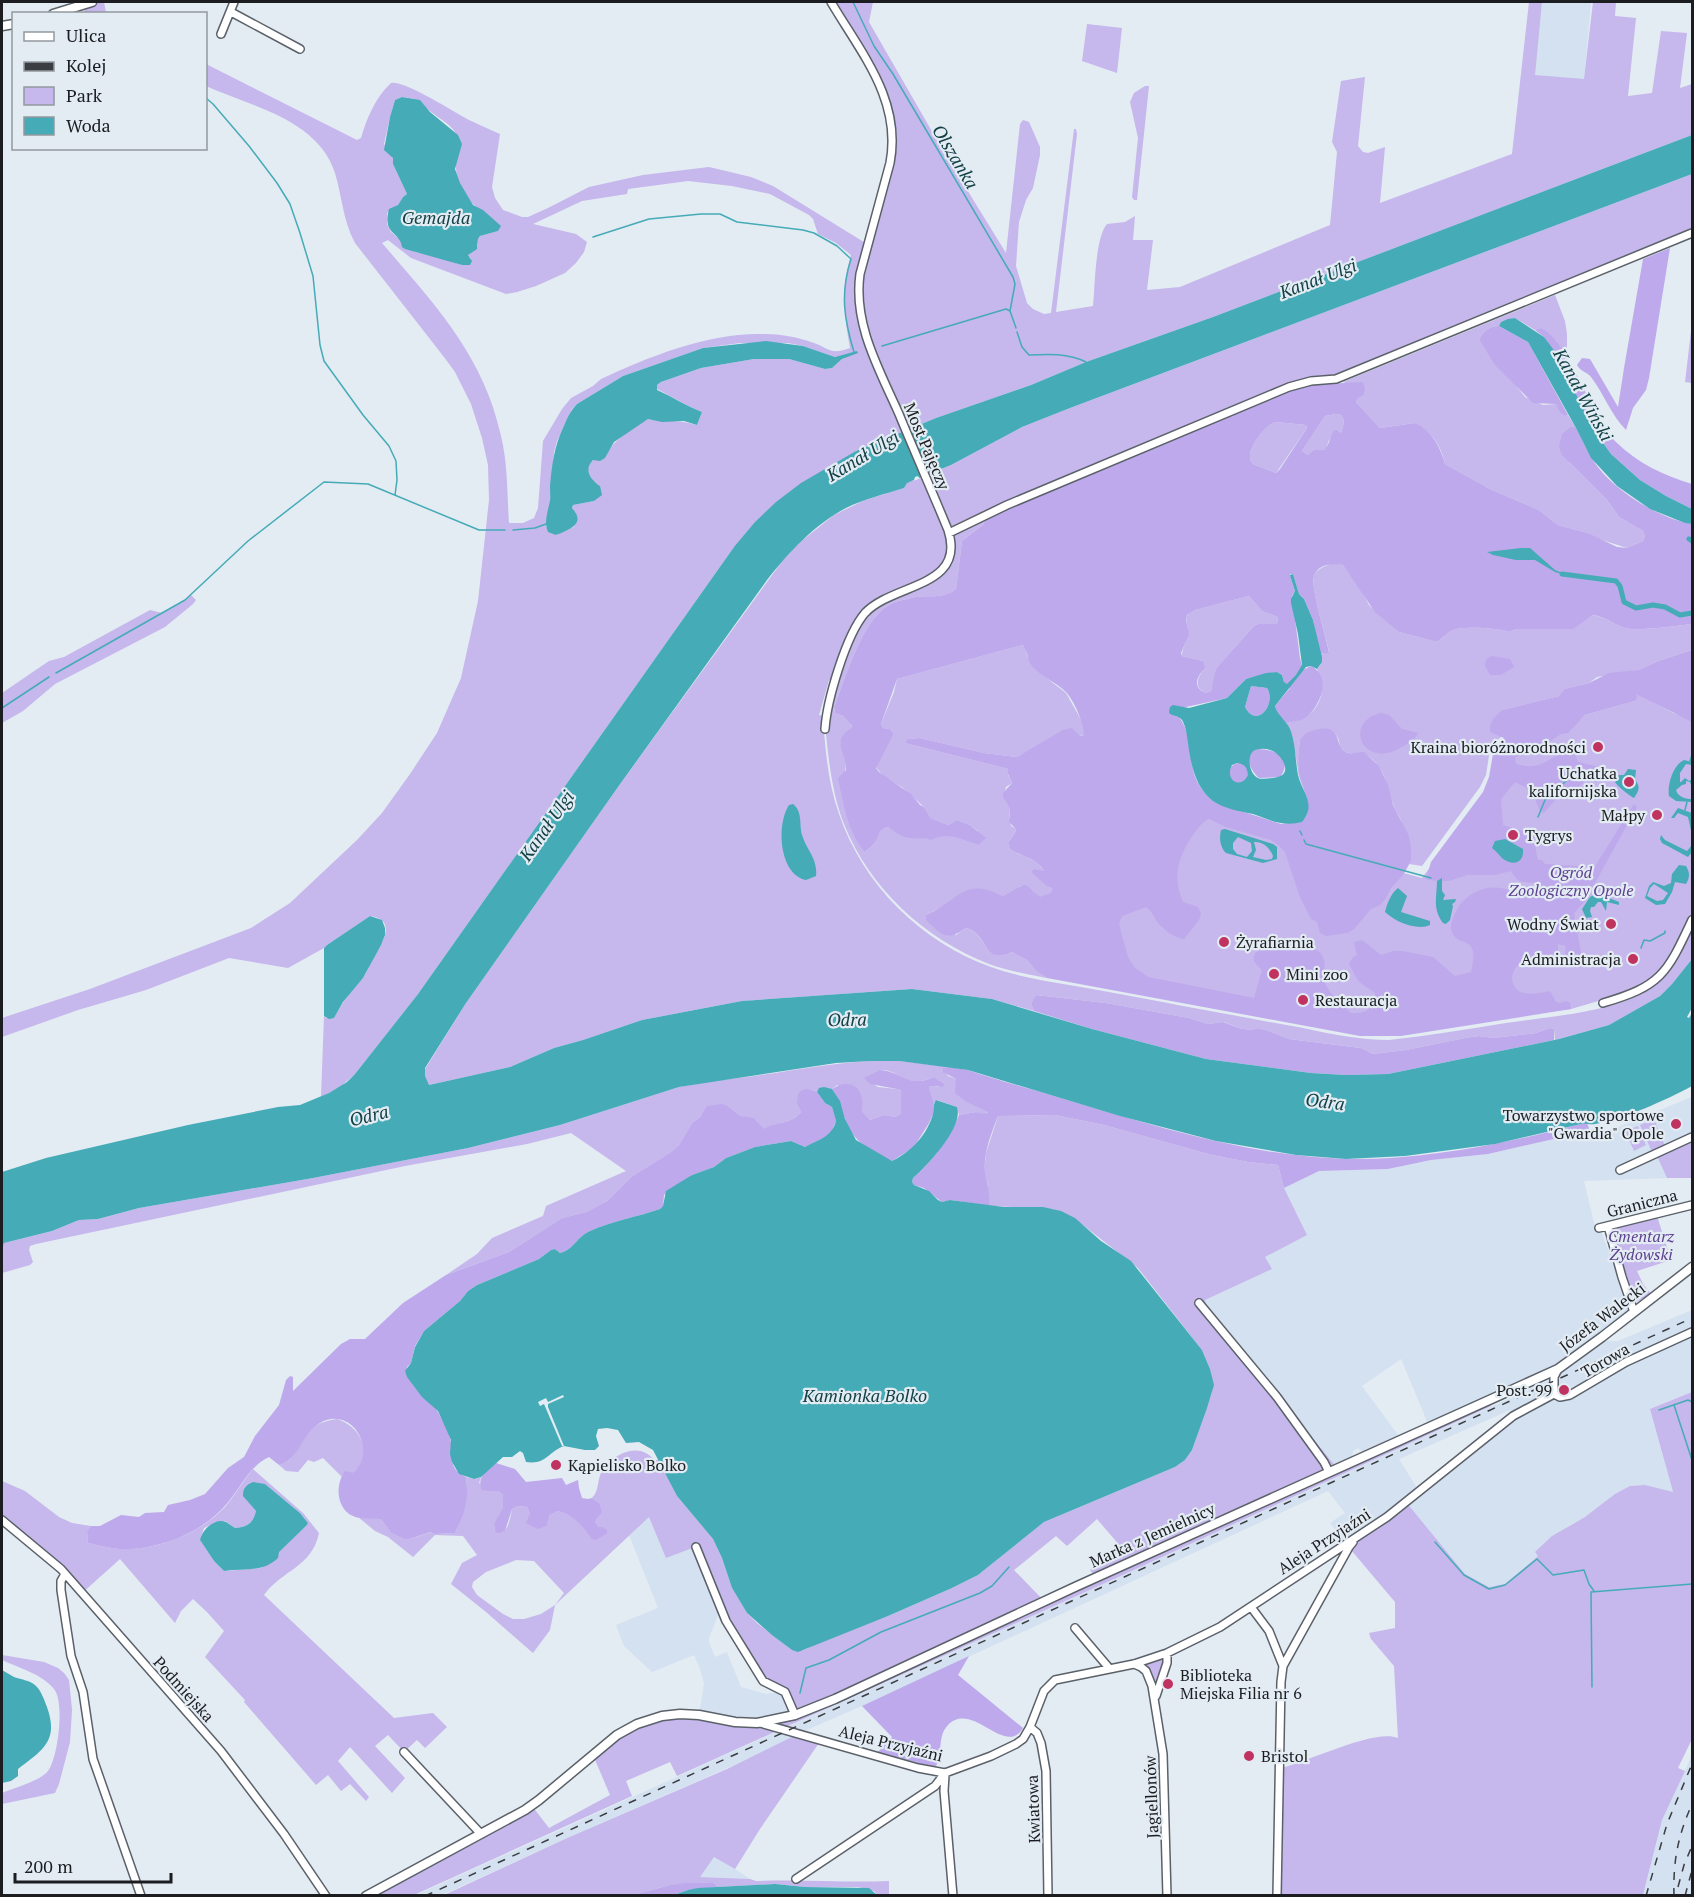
<svg xmlns="http://www.w3.org/2000/svg" width="1694" height="1897" font-family="'PT Serif',serif">
  <rect width="100%" height="100%" fill="#e3ebf3"/>
  <path fill="#d4e1f0" fill-rule="evenodd" d="M 1542,2 L 1591,2 L 1584,80 L 1534,75 Z
    M 1692,1097 L 1692,1137 L 1656,1154 L 1667,1178 L 1584,1181 L 1594,1223 L 1597,1232 L 1601,1231 L 1632,1314 L 1603,1338 L 1608,1341 L 1618,1341 L 1692,1310 L 1692,1392 L 1650,1409 L 1673,1493 L 1645,1485 L 1630,1486 L 1623,1490 L 1585,1517 L 1568,1526 L 1535,1553 L 1538,1556 L 1505,1584 L 1489,1587 L 1465,1574 L 1415,1513 L 1346,1544 L 1330,1523 L 1345,1513 L 1328,1491 L 862,1706 L 802,1732 L 766,1751 L 565,1839 L 442,1895 L 414,1896 L 1125,1574 L 1554,1378 L 1556,1372 L 1429,1426 L 1401,1359 L 1362,1386 L 1398,1435 L 1362,1452 L 1358,1448 L 1353,1451 L 1352,1457 L 1334,1464 L 1207,1308 L 1205,1300 L 1272,1269 L 1264,1257 L 1307,1235 L 1284,1188 L 1319,1171 L 1388,1169 L 1431,1160 L 1488,1154 L 1567,1136 L 1598,1135 ZM 1510,1410 L 1513,1415 L 1419,1491 L 1399,1459 Z
    M 649,1516 L 696,1547 L 723,1614 L 718,1615 L 709,1638 L 709,1642 L 715,1657 L 727,1652 L 741,1687 L 766,1694 L 785,1692 L 795,1715 L 757,1723 L 699,1715 L 704,1684 L 700,1669 L 694,1655 L 652,1672 L 624,1646 L 616,1625 L 658,1608 L 629,1535 Z
    M 1692,1755 L 1692,1895 L 1643,1896 L 1662,1820 Z
    M 714,1856 L 735,1869 L 750,1879 L 699,1877 Z"/>
  <path fill="#c6b7ec" fill-rule="evenodd" d="M 92,2 L 104,2 L 106,13 L 85,13 L 83,4 Z
    M 831,2 L 873,2 L 869,22 L 945,154 L 1006,253 L 1020,124 L 1023,120 L 1029,122 L 1040,147 L 1040,155 L 1033,188 L 1026,200 L 1019,222 L 1016,266 L 1027,303 L 1033,309 L 1044,314 L 1051,313 L 1074,129 L 1076,129 L 1077,134 L 1056,312 L 1093,306 C 1095,287 1095,238 1107,224 L 1125,222 L 1135,216 L 1133,240 L 1153,240 L 1147,290 L 1180,287 L 1330,225 L 1337,152 L 1332,142 L 1341,81 L 1365,77 L 1358,146 L 1363,152 L 1368,153 L 1385,147 L 1380,203 L 1512,154 L 1529,2 L 1542,2 L 1535,75 L 1584,79 L 1593,2 L 1616,2 L 1615,16 L 1636,18 L 1628,96 L 1652,93 L 1661,31 L 1687,33 L 1680,88 L 1692,84 L 1692,135 L 1213,317 L 1086,362 L 1031,385 L 936,418 L 856,451 L 734,547 L 418,994 L 355,1074 L 339,1088 L 321,1097 L 324,1016 L 326,1018 L 334,1018 C 340,1007 347,996 355,987 C 358,983 362,980 364,976 C 368,971 369,965 372,959 C 381,945 399,920 370,916 L 327,945 L 324,948 L 288,968 L 229,958 L 146,990 L 78,1010 L 2,1037 L 2,1018 L 90,989 L 251,928 L 290,903 L 357,840 L 382,813 L 410,774 L 437,733 L 461,678 L 478,601 L 489,500 L 488,465 L 482,438 L 471,404 L 455,372 L 444,357 L 355,243 C 343,221 342,196 335,173 C 318,119 250,106 206,86 L 206,64 L 357,140 L 361,138 C 367,118 375,98 391,83 C 404,80 454,112 469,120 C 479,125 489,129 500,134 L 492,187 L 495,198 L 503,210 L 522,217 L 528,217 L 548,208 L 589,187 L 643,175 L 709,167 L 751,177 L 773,186 L 867,244 L 890,163 L 888,104 ZM 402,97 C 426,100 418,103 434,114 C 440,119 451,125 455,132 C 465,147 455,154 456,168 C 456,177 461,186 465,194 C 474,211 492,211 498,231 L 480,236 L 478,239 L 478,246 L 468,255 L 471,259 L 462,265 L 438,257 L 415,252 L 391,232 L 387,224 L 387,213 L 398,205 L 403,197 L 407,194 L 393,164 L 393,158 L 384,144 L 390,117 L 395,100 ZM 688,181 L 732,186 L 770,194 L 809,215 L 813,219 L 818,234 L 836,243 L 851,255 C 841,289 844,314 850,348 C 828,356 829,347 811,342 C 797,337 780,334 765,334 C 710,332 650,356 601,379 L 593,386 L 571,398 L 562,409 L 543,441 L 538,508 L 534,518 L 523,523 L 509,523 C 507,494 508,465 501,436 C 483,354 434,304 382,243 L 388,240 L 411,258 L 506,294 L 517,292 L 536,286 L 565,273 L 576,263 L 584,252 L 587,242 L 576,234 L 533,224 L 582,201 L 627,194 L 628,189 ZM 740,343 L 788,343 L 803,346 L 835,357 L 857,352 L 842,359 L 832,368 L 825,369 L 789,359 L 754,359 L 701,368 L 661,382 L 657,385 L 657,389 C 673,397 686,406 702,412 L 697,425 C 681,420 665,421 648,419 C 631,429 613,439 605,458 C 600,459 594,459 590,462 C 582,471 593,482 600,486 L 594,501 L 573,505 L 572,508 L 576,513 L 574,527 L 556,535 L 546,527 L 550,504 L 554,452 L 557,441 L 572,409 L 577,404 L 623,376 L 703,348 Z
    M 1087,24 L 1122,28 L 1117,73 L 1082,61 Z
    M 1145,86 L 1149,86 L 1137,200 L 1134,200 L 1132,197 L 1138,138 L 1130,102 L 1134,93 Z
    M 1692,174 L 1692,228 L 1332,377 L 984,524 L 962,541 L 956,589 C 943,600 927,594 911,598 C 904,600 895,601 889,605 C 862,620 845,679 834,707 L 835,713 L 843,716 L 852,724 L 851,728 C 828,741 852,759 844,773 L 865,852 C 868,849 874,845 876,841 C 879,833 878,830 888,827 C 915,844 917,835 945,835 C 956,835 967,841 978,845 L 978,831 L 970,825 L 957,820 L 948,825 L 931,818 L 924,807 L 902,787 L 883,776 L 876,767 L 889,729 L 883,728 L 881,724 L 894,692 L 897,679 L 1023,645 L 1026,648 L 1027,656 L 1040,673 L 1066,693 L 1084,725 L 1084,735 L 1045,742 L 1017,757 L 984,753 L 920,738 L 907,739 L 905,743 L 1008,769 L 1008,775 L 1012,783 L 1006,787 L 1003,798 L 1010,809 L 1009,817 L 1011,826 L 1015,828 L 1016,831 L 1008,843 L 1009,848 C 1022,859 1034,855 1044,871 L 1039,871 L 1054,888 L 1051,894 L 1040,898 L 1033,891 L 1020,886 L 1010,894 L 1003,896 C 968,878 955,902 926,915 L 956,935 L 966,928 C 989,934 983,967 1012,952 L 1027,960 L 1036,971 L 1047,978 C 1028,974 1008,971 989,964 C 925,939 870,889 844,824 C 833,796 829,764 826,734 L 827,727 L 830,722 L 831,699 L 835,682 L 829,680 L 819,715 L 823,716 C 825,749 828,783 839,814 C 863,885 921,942 991,967 C 1018,977 1047,981 1075,986 C 1111,992 1147,999 1183,1006 C 1223,1013 1263,1021 1303,1028 C 1331,1034 1360,1040 1389,1040 C 1428,1036 1467,1029 1506,1023 C 1550,1016 1619,1013 1655,985 C 1676,967 1680,948 1692,924 L 1692,959 L 1672,984 L 1660,996 L 1609,1025 L 1555,1040 L 1554,1029 L 1550,1028 L 1536,1033 L 1493,1038 L 1479,1036 L 1465,1038 L 1406,1050 L 1373,1054 L 1361,1048 L 1289,1039 L 1269,1031 L 1258,1028 L 1250,1030 L 1239,1028 L 1224,1022 L 1208,1024 L 1189,1018 L 1106,1003 L 1036,995 L 1031,1003 L 1034,1011 L 992,999 L 912,989 L 742,1001 L 642,1020 L 583,1040 L 554,1048 L 510,1067 L 429,1085 L 424,1076 L 425,1069 L 466,1003 L 618,787 L 783,560 L 799,543 L 834,515 L 865,500 L 904,488 L 907,482 L 916,480 L 951,465 L 1022,427 L 1070,408 Z
    M 1555,295 L 1565,321 L 1567,334 L 1567,359 L 1562,350 L 1540,328 L 1535,330 L 1515,318 L 1501,322 L 1499,326 C 1489,326 1484,331 1479,339 L 1525,397 L 1543,405 L 1556,404 L 1565,416 L 1568,415 L 1576,428 L 1571,428 L 1569,462 L 1607,500 L 1619,517 L 1643,531 L 1645,536 L 1643,541 L 1627,548 L 1599,539 L 1588,533 L 1558,525 L 1539,510 L 1490,489 L 1445,464 C 1440,443 1433,434 1415,423 L 1380,428 L 1356,402 L 1358,398 L 1348,384 L 1343,382 Z
    M 1692,323 L 1692,383 L 1685,382 Z
    M 1336,414 L 1341,415 C 1346,421 1343,426 1341,433 L 1336,429 L 1328,442 L 1327,448 L 1324,450 C 1315,449 1314,448 1308,455 L 1302,451 L 1325,416 Z
    M 1276,422 L 1306,425 L 1307,428 L 1276,473 L 1253,464 C 1251,461 1250,460 1250,455 C 1251,445 1266,424 1276,422 Z
    M 1333,563 L 1343,565 L 1361,589 L 1369,605 L 1399,632 L 1437,642 C 1442,638 1447,633 1453,630 C 1463,626 1499,628 1509,632 L 1516,629 L 1574,629 L 1591,615 C 1606,616 1617,628 1631,629 C 1648,630 1674,626 1692,624 L 1692,650 L 1661,660 L 1638,670 L 1597,677 L 1589,683 L 1566,689 L 1559,696 L 1502,710 L 1507,732 L 1494,743 L 1490,749 L 1486,775 L 1480,787 L 1422,866 L 1409,864 L 1411,861 C 1408,847 1405,834 1401,820 C 1399,815 1395,810 1393,804 C 1387,788 1386,771 1372,759 C 1362,749 1350,757 1343,750 C 1339,747 1340,742 1338,738 C 1330,723 1313,730 1302,737 L 1299,744 L 1299,777 L 1293,739 L 1286,723 C 1316,720 1330,695 1317,669 C 1321,665 1323,659 1320,653 L 1326,654 L 1329,652 C 1327,637 1310,589 1314,576 C 1317,568 1326,566 1333,563 Z
    M 191,595 L 196,600 L 193,604 L 165,627 L 55,684 L 23,711 L 2,723 L 2,693 L 49,661 L 64,657 L 150,610 L 162,613 L 185,600 Z
    M 1249,596 L 1262,611 L 1278,617 L 1277,624 L 1258,624 L 1254,626 L 1218,666 L 1211,691 L 1206,693 C 1193,688 1197,676 1206,668 L 1203,661 L 1182,656 C 1182,648 1187,641 1188,631 C 1188,626 1185,621 1187,616 C 1188,614 1193,611 1195,610 Z
    M 1636,693 L 1673,713 L 1692,720 L 1692,917 L 1676,952 L 1665,969 L 1636,990 L 1571,1009 L 1382,1034 L 1105,967 L 1071,883 L 1209,819 L 1299,845 L 1422,878 L 1486,792 L 1507,760 L 1580,720 L 1585,715 L 1635,701 Z
    M 870,1061 L 899,1061 L 949,1067 L 943,1068 L 948,1076 L 956,1079 C 958,1099 972,1104 988,1111 L 984,1115 L 976,1112 L 959,1115 L 957,1107 L 937,1100 L 934,1103 L 929,1087 L 933,1086 L 939,1087 L 933,1077 C 903,1091 897,1065 877,1071 C 873,1073 868,1076 865,1079 L 878,1087 L 897,1089 L 902,1092 L 901,1115 L 896,1117 L 884,1115 L 870,1120 L 862,1111 L 862,1098 L 837,1085 L 832,1089 L 820,1088 L 817,1092 L 809,1089 L 797,1104 L 801,1112 C 791,1125 776,1121 764,1130 L 756,1120 L 741,1116 L 728,1106 L 707,1107 L 700,1117 L 692,1123 L 679,1145 L 671,1152 L 631,1177 L 607,1201 L 586,1212 L 562,1218 L 509,1252 L 446,1275 L 477,1254 L 492,1238 L 543,1216 L 546,1206 L 626,1171 L 571,1133 L 527,1144 L 405,1166 L 36,1244 L 30,1246 L 29,1250 L 33,1262 L 30,1265 L 2,1273 L 2,1249 L 4,1243 L 52,1231 L 79,1220 L 98,1219 L 139,1208 L 313,1178 L 468,1148 L 560,1125 L 679,1087 C 706,1081 733,1079 761,1075 C 797,1070 833,1063 870,1061 Z
    M 1055,1115 L 1104,1125 L 1212,1155 L 1248,1162 L 1278,1165 L 1284,1188 L 1307,1235 L 1265,1257 L 1272,1269 L 1205,1300 L 1207,1308 L 1337,1468 L 1488,1399 L 1491,1406 L 1125,1574 L 677,1776 L 670,1762 L 626,1781 L 632,1796 L 414,1895 L 366,1895 L 532,1806 L 549,1828 L 610,1795 L 593,1755 L 617,1735 L 669,1715 L 743,1722 L 795,1715 L 785,1692 L 763,1681 L 726,1621 L 695,1547 L 666,1558 L 649,1517 L 555,1605 L 550,1630 L 533,1653 L 486,1612 L 451,1584 L 462,1563 L 477,1555 L 463,1536 L 435,1535 L 413,1557 L 388,1537 L 375,1531 L 358,1517 L 381,1519 L 391,1533 L 406,1540 L 432,1532 L 435,1534 L 455,1533 C 465,1513 469,1501 466,1477 L 474,1479 L 481,1477 L 479,1483 L 489,1491 L 498,1491 L 503,1495 L 503,1507 L 494,1523 L 495,1532 L 499,1534 C 509,1531 510,1519 512,1509 L 518,1506 L 527,1507 L 530,1514 L 549,1518 L 550,1515 L 558,1511 C 571,1515 581,1521 587,1532 L 599,1527 L 595,1522 L 598,1517 L 599,1503 L 592,1498 C 599,1491 597,1482 601,1473 C 604,1468 607,1467 609,1461 C 624,1451 641,1444 654,1460 L 659,1460 L 677,1496 L 713,1539 L 722,1558 L 732,1588 L 747,1613 L 757,1623 L 792,1650 L 804,1650 L 820,1642 L 888,1616 L 952,1588 L 978,1575 L 1044,1522 L 1175,1467 L 1185,1460 L 1192,1450 L 1212,1392 L 1210,1369 L 1202,1350 L 1138,1268 L 1083,1225 L 1053,1209 L 990,1206 L 988,1196 L 988,1184 L 984,1174 L 986,1153 L 998,1116 ZM 1097,1519 L 1121,1547 L 1090,1570 L 1096,1577 L 1045,1602 L 1014,1570 L 1056,1536 L 1067,1546 ZM 516,1560 L 534,1561 L 564,1593 L 555,1605 L 541,1614 L 524,1619 L 513,1619 L 503,1614 L 477,1595 L 472,1587 L 473,1582 L 486,1572 Z
    M 1654,1119 L 1665,1146 L 1652,1152 L 1640,1125 Z
    M 1638,1126 L 1646,1145 L 1634,1151 L 1625,1131 Z
    M 1692,1137 L 1692,1178 L 1667,1178 L 1656,1154 Z
    M 1657,1216 L 1671,1260 L 1637,1271 L 1643,1284 L 1651,1294 L 1636,1302 L 1635,1306 L 1624,1275 L 1613,1231 L 1618,1225 Z
    M 1692,1392 L 1692,1739 L 1678,1768 L 1685,1771 L 1662,1820 L 1643,1895 L 1277,1896 L 1278,1769 C 1306,1763 1374,1728 1398,1738 L 1394,1666 L 1371,1639 L 1369,1633 L 1395,1628 L 1395,1602 L 1346,1544 L 1406,1502 L 1465,1574 L 1489,1587 L 1505,1584 L 1538,1556 L 1535,1552 L 1552,1536 L 1585,1517 L 1615,1494 L 1630,1486 L 1645,1485 L 1673,1492 L 1650,1409 Z
    M 337,1419 C 361,1427 375,1453 353,1474 L 343,1474 L 342,1477 L 323,1458 L 314,1462 L 308,1460 L 298,1472 L 286,1471 L 279,1465 C 297,1460 297,1445 307,1433 C 314,1424 325,1421 337,1419 Z
    M 253,1469 L 303,1513 L 319,1533 C 312,1567 282,1570 264,1595 L 394,1718 L 433,1713 L 447,1727 L 425,1748 L 417,1740 L 404,1752 L 388,1735 L 375,1746 L 405,1778 L 392,1793 L 350,1747 L 338,1761 L 369,1797 L 366,1801 L 350,1784 L 341,1791 L 328,1775 L 316,1785 L 244,1702 L 245,1700 L 205,1657 L 224,1631 L 207,1612 L 193,1599 L 181,1611 L 175,1623 L 120,1559 L 81,1594 L 61,1569 L 2,1520 L 2,1481 L 25,1491 L 59,1517 L 72,1523 L 91,1526 L 87,1531 L 88,1543 C 98,1545 109,1548 120,1549 C 158,1550 198,1535 225,1507 C 235,1495 243,1481 253,1469 ZM 265,1484 L 300,1513 L 308,1523 L 307,1525 L 261,1568 L 224,1571 L 214,1561 L 200,1540 L 204,1528 L 216,1522 L 225,1521 L 235,1528 C 248,1527 253,1523 256,1511 L 250,1504 Z
    M 1167,1653 L 1155,1698 L 1148,1674 L 1134,1664 Z
    M 2,1655 L 44,1662 L 58,1668 L 64,1673 L 69,1680 L 72,1710 L 70,1742 L 59,1784 L 55,1793 L 2,1804 L 2,1793 C 14,1788 40,1781 48,1771 C 58,1758 65,1702 54,1689 C 42,1674 19,1668 2,1660 Z
    M 798,1734 L 821,1740 L 760,1829 L 735,1869 L 714,1857 L 700,1877 L 750,1879 L 756,1881 C 801,1879 845,1883 889,1881 L 889,1896 L 877,1895 L 874,1891 L 858,1887 L 805,1887 L 775,1884 L 718,1887 L 714,1883 L 670,1885 L 629,1896 L 442,1896 L 565,1839 L 727,1769 Z"/>
  <path fill="#bda9eb" fill-rule="evenodd" d="M 1670,248 L 1649,378 L 1646,390 L 1633,408 L 1626,430 C 1611,415 1604,394 1591,377 C 1587,372 1581,372 1577,365 L 1582,358 L 1590,359 L 1618,407 L 1624,368 L 1643,259 Z
    M 1499,326 L 1528,342 L 1568,415 L 1565,416 L 1560,412 L 1556,404 L 1533,403 L 1495,365 L 1479,339 C 1484,331 1489,326 1499,326 Z
    M 1540,328 C 1569,339 1591,418 1616,442 C 1637,463 1665,476 1692,484 L 1692,509 L 1666,496 L 1640,480 L 1611,454 L 1594,430 L 1544,337 L 1535,330 Z
    M 1318,382 L 1326,384 L 1363,382 L 1365,390 L 1363,395 L 1358,398 L 1356,402 L 1380,428 L 1415,423 C 1432,431 1440,446 1445,464 L 1490,489 L 1539,510 L 1558,525 L 1588,533 L 1617,547 L 1627,548 L 1643,541 L 1645,536 L 1643,531 L 1619,517 L 1607,500 L 1562,455 L 1559,447 L 1562,434 L 1571,427 L 1576,428 C 1581,437 1585,447 1591,457 C 1609,488 1657,518 1692,524 L 1692,624 C 1674,626 1648,630 1631,629 C 1617,628 1606,616 1592,615 L 1574,629 L 1516,629 L 1509,632 C 1499,628 1463,626 1453,630 C 1447,633 1442,638 1437,642 L 1399,632 L 1375,612 L 1343,565 C 1332,563 1318,564 1314,576 C 1310,588 1327,638 1329,653 L 1326,654 L 1320,653 L 1313,620 L 1304,599 L 1299,594 L 1293,574 L 1290,574 L 1295,591 L 1292,596 L 1300,658 L 1303,670 L 1311,666 C 1333,677 1320,707 1305,718 C 1299,721 1293,722 1286,723 L 1277,713 L 1275,706 L 1290,688 L 1284,682 L 1282,675 L 1277,672 L 1246,679 L 1227,698 L 1186,707 L 1170,714 L 1179,717 C 1200,745 1178,779 1219,804 L 1281,824 L 1302,822 C 1314,808 1305,794 1300,779 C 1298,774 1299,758 1299,752 C 1299,747 1299,742 1301,738 C 1307,731 1323,726 1331,730 C 1340,735 1337,748 1346,752 C 1351,755 1358,752 1364,752 L 1379,766 L 1388,785 L 1393,805 L 1409,836 L 1411,848 L 1411,861 L 1403,875 L 1391,888 L 1386,898 L 1380,905 L 1371,909 L 1353,930 L 1347,933 L 1326,936 L 1320,933 L 1317,922 L 1311,919 L 1300,897 L 1285,852 L 1278,845 L 1271,840 L 1226,827 L 1209,819 C 1201,823 1198,828 1193,835 C 1178,856 1172,878 1183,902 L 1198,907 L 1201,914 L 1199,920 L 1184,939 C 1175,938 1164,930 1158,923 C 1154,917 1152,911 1146,907 L 1122,916 L 1119,924 L 1128,957 L 1134,967 L 1148,977 L 1254,998 L 1262,970 C 1255,963 1251,961 1256,952 C 1272,949 1316,939 1323,957 C 1327,967 1321,974 1326,985 C 1331,996 1342,1005 1351,1013 C 1363,1014 1370,1011 1376,1000 L 1375,993 L 1358,981 L 1349,964 L 1353,957 L 1357,955 L 1354,942 L 1362,940 L 1381,955 L 1393,951 L 1402,951 L 1433,957 L 1455,976 L 1471,972 C 1481,932 1458,949 1452,932 C 1449,925 1454,916 1457,910 C 1460,903 1464,900 1469,896 C 1494,879 1511,892 1536,898 L 1537,883 C 1524,882 1518,884 1511,871 L 1495,875 L 1467,875 L 1449,881 L 1435,881 L 1426,879 L 1431,862 L 1483,792 L 1489,777 L 1494,748 L 1504,738 L 1490,732 L 1490,726 L 1493,719 L 1502,710 L 1559,696 L 1565,689 L 1589,683 L 1609,673 L 1638,670 L 1661,660 L 1692,650 L 1692,722 L 1636,694 L 1637,698 L 1635,701 L 1585,715 L 1568,733 L 1561,734 L 1538,749 L 1519,754 L 1515,758 L 1516,764 C 1544,772 1548,756 1572,748 L 1578,762 L 1599,767 L 1571,795 L 1563,789 L 1557,791 L 1556,799 L 1544,813 L 1540,811 L 1531,790 L 1515,782 L 1501,799 L 1503,825 C 1513,829 1529,830 1533,840 C 1536,846 1536,854 1538,860 L 1542,860 L 1545,864 L 1577,866 L 1587,874 L 1592,871 L 1634,804 L 1637,807 L 1585,901 L 1574,913 L 1583,964 L 1563,966 L 1563,954 L 1565,954 L 1566,946 L 1558,944 L 1558,954 C 1545,954 1528,958 1517,966 C 1514,969 1512,974 1512,979 C 1515,999 1536,994 1550,991 L 1556,1002 L 1560,1003 L 1566,1001 L 1570,1003 L 1571,1009 L 1401,1036 L 1360,1036 L 1047,978 L 1036,971 L 1027,960 L 1012,952 C 982,967 990,934 966,928 C 946,942 942,935 926,920 L 926,915 C 958,901 964,876 1003,896 C 1011,893 1017,886 1026,885 L 1040,897 L 1051,893 L 1053,888 L 1047,886 L 1031,872 L 1034,869 L 1044,871 C 1035,856 1021,858 1009,848 L 1008,843 L 1016,831 L 1015,828 L 1009,822 L 1010,809 L 1003,798 L 1003,793 L 1012,783 L 1008,774 L 1008,769 L 905,743 L 907,739 L 920,738 L 984,753 L 1017,757 L 1063,730 L 1072,728 L 1080,736 L 1084,735 C 1084,723 1074,701 1066,692 C 1056,682 1041,677 1032,666 C 1027,660 1028,651 1023,645 L 897,679 L 881,724 L 883,728 L 889,729 L 893,733 L 893,735 L 876,768 L 879,772 L 911,794 L 920,805 L 924,807 L 931,818 L 948,825 L 957,820 L 970,825 L 986,838 L 978,845 C 961,839 947,831 931,840 C 924,837 919,839 911,838 C 903,838 895,832 888,827 C 878,830 880,833 876,841 C 874,845 868,849 865,852 C 848,833 843,802 838,778 L 846,770 C 847,755 830,740 851,728 L 852,725 L 843,716 L 835,713 L 834,707 C 845,679 862,620 889,605 C 895,601 904,600 911,598 C 926,594 943,600 956,589 L 962,541 L 984,524 L 986,514 L 1289,387 ZM 1336,414 L 1341,415 C 1346,421 1343,426 1341,433 L 1336,429 C 1329,435 1330,446 1324,450 C 1315,449 1314,448 1308,455 L 1302,451 L 1325,416 ZM 1276,422 L 1306,425 L 1307,428 L 1280,469 L 1276,473 L 1253,464 C 1251,461 1250,460 1250,455 C 1251,445 1266,424 1276,422 ZM 1249,596 L 1262,611 L 1278,617 L 1277,624 L 1258,624 L 1254,626 L 1218,666 L 1215,673 L 1211,691 L 1206,693 C 1192,688 1196,676 1206,668 L 1203,661 L 1182,656 L 1181,653 L 1189,634 L 1186,620 L 1187,615 L 1195,610 Z
    M 1491,656 L 1510,659 L 1514,667 L 1501,675 L 1490,675 L 1485,666 L 1486,660 Z
    M 1251,686 L 1267,688 C 1277,703 1257,730 1245,707 Z
    M 1381,713 L 1389,715 L 1402,729 L 1418,733 C 1415,740 1407,744 1400,748 C 1362,770 1343,721 1381,713 Z
    M 1255,749 C 1272,748 1295,757 1280,777 L 1259,778 C 1251,771 1243,756 1255,749 Z
    M1229 773a10 10 0 1 1 20 0a10 10 0 1 1-20 0Z
    M 1036,995 L 1106,1003 L 1189,1018 L 1208,1024 L 1223,1022 L 1239,1028 L 1250,1030 L 1258,1028 L 1269,1031 L 1289,1039 L 1361,1048 L 1373,1054 L 1406,1050 L 1465,1038 L 1479,1036 L 1493,1038 L 1536,1033 L 1550,1028 L 1554,1029 L 1554,1040 L 1388,1074 L 1346,1075 L 1311,1073 L 1206,1059 L 1092,1029 L 1034,1011 L 1031,1003 Z
    M 949,1067 L 968,1070 C 999,1081 1032,1089 1064,1099 C 1154,1126 1253,1157 1348,1159 C 1425,1160 1507,1143 1581,1124 L 1587,1123 L 1589,1128 L 1584,1136 L 1567,1136 L 1488,1154 L 1431,1160 L 1388,1169 L 1319,1171 L 1284,1188 L 1278,1165 L 1248,1162 L 1212,1155 L 1104,1125 L 1055,1115 L 998,1116 C 991,1134 983,1154 985,1173 C 985,1178 988,1182 988,1187 C 989,1194 989,1199 990,1206 L 951,1200 L 942,1202 L 924,1188 L 914,1185 L 912,1182 L 913,1178 C 933,1161 949,1139 959,1115 L 976,1112 L 984,1114 L 988,1112 L 967,1102 L 955,1093 L 956,1079 L 943,1072 L 943,1068 Z
    M 879,1070 C 902,1071 908,1089 933,1077 L 944,1084 L 943,1087 L 933,1086 L 929,1087 L 934,1103 L 933,1114 L 929,1123 L 914,1147 L 892,1161 C 871,1152 853,1142 845,1119 C 841,1106 840,1101 832,1089 C 842,1082 856,1081 861,1095 C 863,1100 862,1106 862,1111 L 870,1120 L 884,1115 L 896,1117 L 901,1114 L 901,1091 L 897,1089 L 870,1084 L 864,1078 Z
    M 809,1089 L 817,1092 L 825,1103 L 832,1107 L 836,1121 L 831,1133 L 825,1138 L 805,1147 L 791,1141 L 755,1147 L 726,1158 L 714,1167 L 692,1175 L 664,1195 L 663,1206 L 660,1209 C 637,1217 612,1221 590,1231 C 576,1237 575,1249 560,1253 L 555,1249 L 551,1250 L 539,1259 L 477,1285 L 468,1291 L 460,1301 L 424,1331 L 415,1346 L 411,1363 L 407,1367 C 408,1390 428,1394 438,1412 C 442,1420 450,1433 451,1442 C 454,1458 447,1468 466,1477 C 469,1501 466,1512 455,1533 L 435,1534 L 431,1532 L 406,1540 L 391,1533 L 381,1519 C 373,1518 361,1520 353,1516 C 336,1508 335,1485 345,1471 L 353,1473 C 379,1450 351,1405 320,1423 C 300,1434 301,1459 279,1465 L 269,1457 C 250,1466 242,1485 229,1501 C 205,1532 159,1551 119,1549 C 109,1548 98,1545 88,1543 L 87,1531 L 91,1526 L 100,1526 L 121,1515 L 139,1517 L 145,1513 L 164,1512 L 168,1505 L 190,1500 L 205,1494 L 228,1468 L 244,1457 L 255,1436 L 279,1405 L 286,1380 L 290,1376 L 293,1377 L 293,1391 L 341,1344 L 350,1339 L 365,1339 L 403,1303 L 446,1275 L 509,1252 L 562,1218 L 586,1212 L 607,1201 L 631,1177 L 671,1152 L 679,1145 L 692,1123 L 700,1117 L 707,1106 L 722,1104 L 728,1106 L 741,1116 L 754,1118 L 764,1129 C 776,1121 791,1125 801,1112 L 797,1104 L 798,1094 L 802,1090 Z
    M 496,1463 L 515,1469 L 526,1482 L 562,1478 L 566,1485 L 578,1480 L 579,1488 L 582,1498 L 588,1499 L 592,1498 L 599,1503 L 602,1512 L 598,1517 L 595,1522 L 599,1527 L 602,1527 L 607,1530 L 607,1533 L 596,1540 L 592,1539 C 582,1525 575,1516 558,1511 L 550,1515 L 546,1526 L 538,1529 L 526,1523 L 530,1514 L 527,1507 L 518,1506 L 512,1509 L 505,1531 L 499,1534 L 495,1532 L 494,1523 L 503,1507 L 503,1495 L 498,1491 L 489,1491 L 482,1490 C 476,1477 487,1470 496,1463 Z
    M 969,1656 L 958,1675 L 1023,1728 C 1005,1758 973,1700 948,1725 C 937,1736 943,1754 936,1766 L 932,1767 L 878,1752 L 892,1737 L 862,1706 Z
    M 686,1883 L 714,1883 L 718,1887 L 688,1890 L 674,1895 L 629,1896 L 670,1885 Z"/>
  <path fill="#45abb7" fill-rule="evenodd" d="M 402,97 L 420,100 L 430,112 L 458,135 L 462,144 L 455,169 L 460,183 L 473,205 L 483,210 L 501,226 L 498,231 L 480,236 L 478,239 L 477,249 L 468,255 L 472,261 L 470,265 L 462,265 L 405,249 L 402,247 C 400,231 382,235 389,209 L 398,205 L 403,197 L 407,194 L 393,164 L 393,158 L 384,150 L 390,117 L 395,100 Z
    M 1692,135 L 1692,174 L 1070,408 L 1022,427 L 951,465 L 919,478 L 918,476 L 915,477 L 914,480 L 907,483 L 904,488 C 885,494 864,499 846,508 C 814,525 789,552 767,580 L 618,787 L 466,1003 L 425,1068 L 425,1076 L 429,1085 L 510,1067 L 554,1048 L 583,1040 L 642,1020 L 742,1001 L 912,989 L 992,999 L 1092,1029 L 1206,1059 L 1311,1073 L 1346,1075 L 1388,1074 L 1559,1039 L 1609,1025 L 1660,996 L 1672,984 L 1692,959 L 1692,1008 L 1687,1017 L 1689,1018 L 1692,1013 L 1692,1086 C 1666,1100 1624,1119 1595,1124 C 1589,1125 1587,1123 1581,1124 L 1495,1144 L 1405,1156 L 1346,1159 L 1296,1155 L 1216,1141 L 1120,1116 L 968,1070 L 899,1061 L 870,1061 L 836,1063 L 679,1087 L 560,1125 L 468,1148 L 313,1178 L 139,1208 L 98,1219 L 79,1220 L 52,1231 L 4,1243 L 2,1249 L 2,1172 L 46,1158 L 188,1125 L 278,1107 L 300,1105 L 329,1093 L 347,1082 L 355,1074 L 418,994 L 734,547 L 755,522 L 776,502 L 801,483 L 856,451 L 936,418 L 1031,385 L 1086,362 L 1213,317 Z
    M 1515,318 L 1544,337 L 1553,349 L 1594,430 L 1611,454 L 1640,480 L 1666,496 L 1692,509 L 1692,524 L 1685,523 L 1650,509 L 1617,486 L 1591,458 L 1576,428 L 1528,342 L 1499,326 L 1501,322 L 1508,319 Z
    M 766,341 L 803,346 L 835,357 L 857,351 L 858,353 L 842,359 L 832,368 L 825,369 L 789,359 L 754,359 L 701,368 L 661,382 L 657,385 L 657,390 C 673,397 686,406 702,412 L 697,425 L 684,421 L 662,422 L 648,419 L 614,442 L 605,458 L 600,461 L 593,460 C 583,470 591,480 600,486 L 602,495 L 594,501 L 573,505 L 572,508 C 587,524 568,530 556,535 L 548,532 C 544,523 547,515 549,505 C 551,499 550,493 550,486 C 552,465 554,447 563,428 C 567,419 570,411 577,404 L 623,376 L 703,348 Z
    M 1521,548 L 1530,548 L 1555,570 L 1569,576 L 1555,572 L 1535,560 L 1516,560 L 1493,555 L 1487,552 Z
    M 1293,574 L 1299,594 L 1304,599 L 1313,620 L 1322,657 L 1322,662 L 1317,669 L 1311,666 L 1306,667 L 1275,706 C 1277,715 1286,720 1290,729 C 1296,744 1295,759 1298,775 C 1302,792 1317,804 1302,822 C 1283,827 1270,820 1253,814 C 1239,811 1225,809 1213,801 C 1195,787 1191,765 1188,743 C 1187,736 1186,726 1182,720 C 1179,716 1174,716 1170,714 L 1169,712 L 1170,707 L 1173,705 L 1189,708 L 1227,698 L 1246,679 L 1266,673 L 1277,672 L 1282,675 L 1284,682 L 1287,684 L 1296,675 L 1302,665 L 1298,634 L 1291,603 L 1291,599 L 1295,591 L 1290,575 ZM 1251,686 L 1267,688 C 1277,703 1257,730 1245,707 ZM 1255,750 C 1260,749 1265,748 1270,750 C 1280,752 1294,773 1278,777 C 1273,778 1262,780 1258,778 C 1249,774 1246,754 1255,750 ZM 1237,763 C 1245,764 1247,767 1248,775 C 1241,790 1224,780 1232,765 Z
    M 1684,760 L 1692,762 L 1692,765 L 1686,764 L 1680,773 L 1680,782 L 1681,782 L 1685,778 L 1689,781 L 1692,779 L 1691,785 L 1690,782 L 1686,781 L 1686,784 L 1682,785 L 1676,790 C 1678,798 1687,799 1692,799 L 1692,802 L 1676,801 L 1669,796 C 1667,785 1673,765 1684,760 Z
    M 1628,769 L 1636,770 L 1635,779 C 1640,787 1640,789 1634,798 C 1630,796 1617,786 1615,782 L 1619,775 L 1624,775 Z
    M 793,804 C 803,812 799,824 802,835 C 807,851 818,859 816,876 L 806,880 C 779,874 776,825 789,805 Z
    M 1678,808 L 1692,813 L 1692,835 L 1688,817 L 1678,813 L 1674,818 L 1671,818 Z
    M 1225,829 L 1273,844 L 1277,847 L 1277,859 L 1263,863 L 1226,853 C 1220,847 1219,838 1221,830 ZM 1238,837 L 1251,843 L 1252,851 L 1247,857 L 1237,854 L 1233,849 L 1233,843 ZM 1254,842 C 1263,841 1270,848 1273,856 L 1272,859 L 1266,860 L 1253,857 L 1256,850 Z
    M 1661,835 L 1665,840 L 1687,851 L 1692,845 L 1692,852 L 1688,857 L 1662,843 L 1660,839 Z
    M 1505,839 L 1523,849 C 1524,863 1514,866 1503,859 C 1500,856 1496,851 1492,848 L 1495,841 Z
    M 1679,865 L 1686,866 C 1690,873 1690,877 1686,884 L 1675,882 L 1672,892 L 1665,904 L 1656,905 L 1645,898 L 1649,886 L 1653,882 L 1664,886 L 1671,883 L 1672,874 ZM 1654,884 L 1668,893 L 1663,900 L 1657,901 L 1647,896 L 1650,888 Z
    M 1442,878 L 1442,891 L 1445,895 L 1443,900 L 1456,899 L 1455,902 L 1452,904 L 1453,906 L 1450,920 L 1446,924 L 1443,923 C 1432,908 1437,897 1437,881 Z
    M 1398,888 L 1407,896 L 1401,912 L 1430,921 L 1430,925 C 1418,931 1395,922 1385,912 C 1387,904 1391,893 1398,888 Z
    M 1597,893 L 1619,902 L 1619,905 L 1607,902 L 1606,911 L 1601,902 L 1598,902 L 1594,907 L 1591,907 L 1590,911 L 1592,917 L 1586,918 L 1582,909 L 1590,897 Z
    M 370,916 L 382,920 L 385,928 L 385,935 L 381,945 L 363,978 L 343,1002 L 334,1018 L 329,1019 L 324,1016 L 324,948 L 327,945 Z
    M 824,1087 L 832,1089 L 840,1101 L 845,1119 L 856,1140 L 892,1161 C 911,1152 927,1135 933,1114 C 934,1108 933,1105 936,1100 L 957,1107 C 964,1127 927,1166 913,1178 L 912,1182 L 914,1185 L 929,1191 L 938,1200 L 942,1202 L 950,1200 L 1004,1207 L 1043,1207 L 1061,1211 L 1075,1218 L 1101,1241 L 1131,1261 L 1202,1350 L 1210,1369 L 1214,1385 L 1207,1408 L 1192,1450 L 1185,1460 L 1175,1467 L 1044,1522 L 978,1575 L 952,1588 L 888,1616 L 798,1652 L 792,1650 L 772,1635 L 747,1613 L 732,1588 L 722,1558 L 713,1539 L 677,1496 L 653,1450 L 639,1442 L 626,1443 L 618,1430 L 607,1428 L 598,1429 L 596,1436 L 599,1446 L 595,1450 L 585,1450 L 564,1446 C 548,1452 546,1465 526,1462 L 523,1453 L 520,1451 L 512,1457 L 503,1457 L 481,1477 L 474,1479 L 459,1474 L 452,1462 L 450,1454 L 451,1440 L 438,1411 L 422,1397 L 407,1377 L 405,1371 L 411,1363 L 415,1347 L 424,1331 L 460,1301 L 468,1291 L 477,1285 L 539,1259 L 551,1250 L 555,1249 L 560,1253 C 575,1249 576,1237 590,1231 C 612,1221 637,1217 660,1209 L 663,1206 L 666,1191 L 692,1175 L 714,1167 L 726,1158 L 755,1147 L 791,1141 L 805,1147 C 818,1140 832,1137 836,1121 L 832,1107 L 825,1103 L 817,1092 L 819,1088 Z
    M 253,1482 L 265,1484 L 300,1513 L 308,1523 L 307,1525 L 279,1552 L 278,1558 C 262,1573 244,1568 224,1571 L 214,1561 L 200,1540 C 202,1530 215,1517 226,1522 C 229,1524 232,1526 235,1528 C 248,1527 253,1523 256,1511 L 243,1496 C 243,1488 246,1485 253,1482 Z
    M 2,1670 C 6,1672 10,1675 14,1677 C 22,1680 30,1680 36,1686 C 42,1692 44,1700 47,1707 C 59,1741 43,1750 18,1769 L 18,1776 L 11,1781 L 2,1783 Z
    M 775,1884 L 805,1887 L 869,1888 L 877,1895 L 674,1895 L 688,1890 L 698,1888 Z"/>
  <path fill="#e3ebf3" d="M 563,1395 L 564,1397 L 548,1404 L 548,1407 L 564,1446 L 562,1446 L 544,1404 L 540,1406 L 538,1402 L 546,1398 L 548,1402 Z"/>
  <g fill="none" stroke-linecap="round" stroke-linejoin="round">
    <path stroke="#45abb7" stroke-width="1.5" d="M 853,2 L 874,46 L 893,74 L 1013,277 L 1015,284 L 1010,311 L 1016,328
      M 206,98 L 213,104 L 249,146 L 277,183 L 290,204 L 300,233 L 313,276 L 320,345 L 324,361 L 363,415 L 389,446 L 396,461 L 397,480 L 395,495
      M 593,237 L 649,219 L 701,214 L 720,214 L 737,222 L 803,230 L 814,233 L 837,246 L 851,259 C 840,293 844,319 854,352
      M 1017,332 L 1022,347 L 1029,355 C 1048,354 1068,353 1086,362
      M 882,346 L 1006,309 L 1010,311
      M 513,530 L 535,528 L 546,524
      M 56,673 L 185,600 L 248,541 L 324,482 L 368,484 L 479,530 L 505,530
      M 2,708 L 49,677
      M 1690,761 L 1692,755
      M 1685,810 L 1687,802
      M 1538,817 L 1545,800 L 1576,772 L 1578,766
      M 1300,831 L 1302,835
      M 1304,840 L 1306,844 L 1431,878
      M 1641,948 L 1644,940 L 1650,941 L 1665,933 L 1665,931
      M 1674,1405 L 1692,1460
      M 1659,1410 L 1688,1400 L 1692,1402
      M 1435,1542 L 1464,1575 L 1489,1589 L 1505,1585 L 1537,1559 L 1553,1575 L 1584,1570 L 1589,1584 L 1594,1591
      M 1592,1687 L 1591,1592 L 1692,1584
      M 800,1693 L 806,1668 L 829,1660 L 881,1632 L 980,1593 L 992,1586 L 1009,1567"/>
    <path stroke="#45abb7" stroke-width="5" d="M 1689,539 L 1692,541
      M 1562,574 L 1616,581 L 1620,586 L 1624,602 L 1636,608 L 1653,605 L 1665,607 L 1680,615 L 1692,613"/>
    <g stroke="#5b6169" stroke-width="10">
      <path id="minor" d="M 231,12 L 300,49
        M 221,34 L 234,2
        M 949,533 L 1007,505 L 1289,387 L 1311,381 L 1336,379 L 1692,233
        M 825,729 C 827,700 846,635 865,613 C 893,583 967,588 948,530 C 932,491 915,453 899,414 C 879,369 853,324 860,274 L 890,163 C 902,100 861,53 831,2
        M 1603,1003 C 1662,986 1667,973 1692,920
        M 1620,1170 L 1692,1137
        M 1608,1226 L 1622,1277 L 1634,1312
        M 1599,1228 L 1692,1205
        M 1199,1303 L 1277,1397 L 1324,1462 L 1329,1472
        M 1554,1394 L 1560,1397 L 1570,1395 L 1626,1362 L 1692,1332
        M 1554,1394 L 1554,1377 L 1558,1369
        M 2,1520 L 61,1569 L 221,1751 L 284,1834 L 326,1896
        M 696,1547 L 726,1621 L 763,1681 L 785,1692 L 795,1715
        M 65,1574 L 61,1581 L 61,1590 L 71,1656 L 83,1692 L 93,1759 L 141,1896
        M 1251,1607 L 1269,1631 L 1283,1666
        M 1075,1628 L 1109,1668
        M 1134,1664 L 1141,1667 L 1146,1671 L 1152,1686 L 1163,1754 L 1167,1896
        M 1156,1696 L 1167,1663 L 1167,1653
        M 760,1723 L 918,1768 L 945,1773 L 991,1756 L 1016,1744 L 1023,1739 L 1030,1727 L 1044,1691 L 1055,1680 L 1134,1664 L 1167,1653 L 1220,1627 L 1387,1517 L 1513,1416 L 1554,1394
        M 1030,1727 L 1037,1733 L 1041,1743 L 1046,1771 L 1048,1896
        M 404,1752 L 481,1834
        M 945,1775 L 944,1791 L 953,1896
        M 796,1879 L 935,1786 L 945,1773
        M 1277,1896 L 1281,1682 L 1283,1666 L 1349,1547 L 1353,1542"/>
    </g>
    <g stroke="#5b6169" stroke-width="11">
      <path id="major" d="M 53,14 L 92,2
        M 2,26 L 14,24
        M 366,1896 L 525,1810 L 539,1800 L 617,1735 L 637,1724 L 662,1716 L 680,1714 L 699,1715 L 735,1722 L 757,1723 L 795,1715 L 835,1699 L 1075,1587 L 1558,1369 L 1602,1337 L 1692,1267"/>
    </g>
    <use href="#minor" stroke="#fff" stroke-width="7"/>
    <use href="#major" stroke="#fff" stroke-width="8"/>
    <path stroke="#3a3d41" stroke-width="1.5" stroke-dasharray="8 8" stroke-linecap="butt" d="M 1678,1887 L 1684,1865 L 1692,1846
      M 425,1896 L 1692,1318
      M 1646,1896 L 1667,1824 L 1692,1764
      M 1674,1896 C 1673,1860 1678,1836 1692,1804
      M 1685,1896 L 1692,1870"/>
  </g>
  <g fill="#c0325f" stroke="#e3ebf3" stroke-width="2">
    <circle cx="1598" cy="747" r="6"/>
    <circle cx="1629" cy="782" r="6"/>
    <circle cx="1657" cy="815" r="6"/>
    <circle cx="1513" cy="835" r="6"/>
    <circle cx="1611" cy="924" r="6"/>
    <circle cx="1224" cy="942" r="6"/>
    <circle cx="1633" cy="959" r="6"/>
    <circle cx="1274" cy="974" r="6"/>
    <circle cx="1303" cy="1000" r="6"/>
    <circle cx="1676" cy="1124" r="6"/>
    <circle cx="1564" cy="1390" r="6"/>
    <circle cx="556" cy="1465" r="6"/>
    <circle cx="1168" cy="1684" r="6"/>
    <circle cx="1249" cy="1756" r="6"/>
  </g>
  <g text-anchor="middle" stroke-width="4.5" stroke-linejoin="round" paint-order="stroke">
    <g font-size="16" fill="#1b1d20" stroke="#e3ebf3">
      <text transform="translate(927 446) rotate(67)" y="6">Most Pajęczy</text>
      <text transform="translate(1642 1203) rotate(-14)" y="6">Graniczna</text>
      <text transform="translate(1602 1317) rotate(-37)" y="6">Józefa Walecki</text>
      <text transform="translate(1605 1360) rotate(-30)" y="6">Torowa</text>
      <text transform="translate(1152 1535) rotate(-24)" y="6">Marka z Jemielnicy</text>
      <text transform="translate(1324 1541) rotate(-33)" y="6">Aleja Przyjaźni</text>
      <text transform="translate(184 1689) rotate(48)" y="6">Podmiejska</text>
      <text transform="translate(891 1743) rotate(14)" y="6">Aleja Przyjaźni</text>
      <text transform="translate(1151 1797) rotate(-92)" y="6">Jagiellonów</text>
      <text transform="translate(1033 1809) rotate(-92)" y="6">Kwiatowa</text>
    </g>
    <g font-size="16" fill="#1b1d20" stroke="#e3ebf3" text-anchor="end">
      <text x="1586" y="753">Kraina bioróżnorodności</text>
      <text x="1617" y="779">Uchatka<tspan x="1617" dy="18">kalifornijska</tspan></text>
      <text x="1645" y="821">Małpy</text>
      <text x="1525" y="841" text-anchor="start">Tygrys</text>
      <text x="1599" y="930">Wodny Świat</text>
      <text x="1236" y="948" text-anchor="start">Żyrafiarnia</text>
      <text x="1621" y="965">Administracja</text>
      <text x="1286" y="980" text-anchor="start">Mini zoo</text>
      <text x="1315" y="1006" text-anchor="start">Restauracja</text>
      <text x="1664" y="1121">Towarzystwo sportowe<tspan x="1664" dy="18">"Gwardia" Opole</tspan></text>
      <text x="1552" y="1396">Post. 99</text>
      <text x="568" y="1471" text-anchor="start">Kąpielisko Bolko</text>
      <text x="1180" y="1681" text-anchor="start">Biblioteka<tspan x="1180" dy="18">Miejska Filia nr 6</tspan></text>
      <text x="1261" y="1762" text-anchor="start">Bristol</text>
    </g>
    <g font-size="16" font-style="italic" fill="#5e4290" stroke="#e3ebf3">
      <text x="1571" y="878">Ogród<tspan x="1571" dy="18">Zoologiczny Opole</tspan></text>
      <text x="1641" y="1242">Cmentarz<tspan x="1641" dy="18">Żydowski</tspan></text>
    </g>
    <g font-size="18" font-style="italic" fill="#124146" stroke="#e3ebf3">
      <text transform="translate(955 157) rotate(59)" y="6">Olszanka</text>
      <text x="436" y="224">Gemajda</text>
      <text transform="translate(1318 279) rotate(-21)" y="6">Kanał Ulgi</text>
      <text transform="translate(1583 395) rotate(61)" y="6">Kanał Wiński</text>
      <text transform="translate(863 456) rotate(-31)" y="6">Kanał Ulgi</text>
      <text transform="translate(547 826) rotate(-55)" y="6">Kanał Ulgi</text>
      <text transform="translate(847 1020) rotate(-1)" y="6">Odra</text>
      <text transform="translate(1325 1102) rotate(7)" y="6">Odra</text>
      <text transform="translate(369 1116) rotate(-14)" y="6">Odra</text>
      <text x="865" y="1402">Kamionka Bolko</text>
    </g>
  </g>
  <rect width="1694" height="1897" fill="none" stroke="#1b1d20" stroke-width="6"/>
  <rect x="12" y="12" width="195" height="138" fill="#e3ebf3" stroke="#93999f" stroke-width="1.5"/>
  <rect x="24" y="32" width="30" height="9" fill="#ffffff" stroke="#93999f" stroke-width="1.5"/>
  <text x="66" y="42" font-size="18" fill="#1b1d20">Ulica</text>
  <rect x="24" y="62" width="30" height="9" fill="#3a3d41" stroke="#93999f" stroke-width="1.5"/>
  <text x="66" y="72" font-size="18" fill="#1b1d20">Kolej</text>
  <rect x="24" y="87" width="30" height="18" fill="#c6b7ec" stroke="#93999f" stroke-width="1.5"/>
  <text x="66" y="102" font-size="18" fill="#1b1d20">Park</text>
  <rect x="24" y="117" width="30" height="18" fill="#45abb7" stroke="#93999f" stroke-width="1.5"/>
  <text x="66" y="132" font-size="18" fill="#1b1d20">Woda</text>
  <path d="M15 1873v9h156v-9" fill="none" stroke="#1b1d20" stroke-width="3"/>
  <text x="24" y="1873" font-size="18" fill="#1b1d20" stroke="#e3ebf3" stroke-width="4.5" paint-order="stroke">200 m</text>
</svg>
